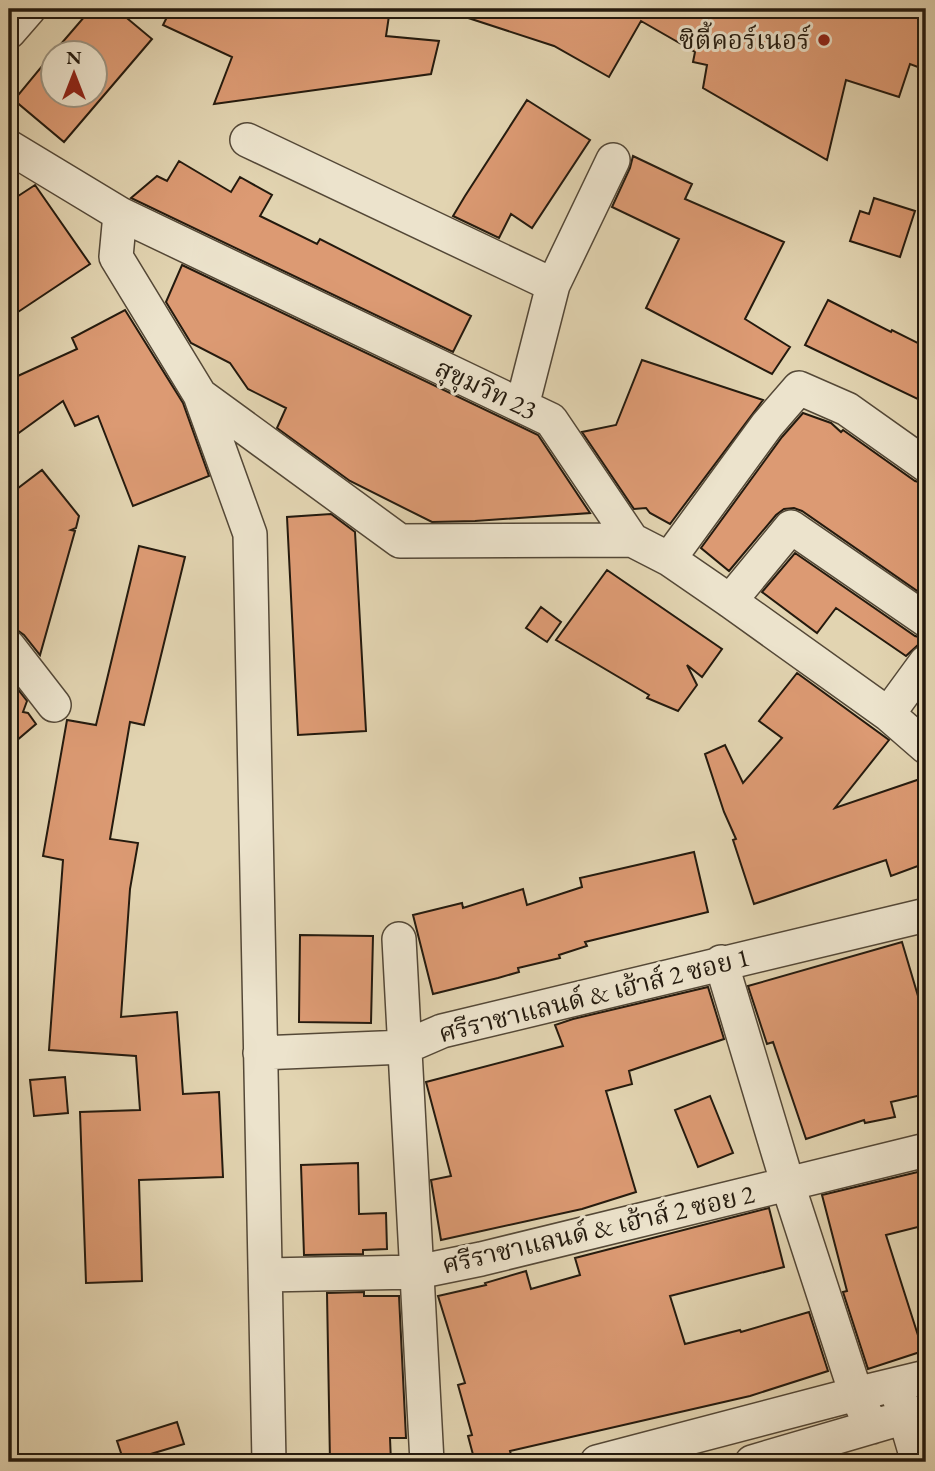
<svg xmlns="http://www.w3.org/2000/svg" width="935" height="1471" font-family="'EB Garamond','Noto Serif Thai',serif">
  <rect width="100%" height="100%" fill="#e2d4b1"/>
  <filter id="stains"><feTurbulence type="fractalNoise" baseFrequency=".00286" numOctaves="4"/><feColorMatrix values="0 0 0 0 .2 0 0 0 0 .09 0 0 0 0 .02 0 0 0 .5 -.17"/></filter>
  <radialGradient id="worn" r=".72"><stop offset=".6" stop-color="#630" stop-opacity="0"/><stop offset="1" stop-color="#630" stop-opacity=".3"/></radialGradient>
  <path fill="#dc9a73" stroke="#241a0e" stroke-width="2" d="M 91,9 L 116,9 L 152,39 L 64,142 L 14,100 L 52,54 L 52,94 L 94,94 L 94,52 L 54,52 Z
    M 171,9 L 390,9 L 386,36 L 439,41 L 431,74 L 214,104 L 232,57 L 163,25 Z
    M 454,9 L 926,9 L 926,70 L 910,64 L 899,97 L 846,80 L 827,160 L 703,88 L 707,65 L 693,62 L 695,52 L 641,21 L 609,77 L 554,46 L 453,13 Z
    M 527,100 L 590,140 L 532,228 L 511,214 L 499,238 L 453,216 L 465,196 Z
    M 633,156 L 692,184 L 685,199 L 784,242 L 745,319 L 790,347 L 772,374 L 646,308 L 679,239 L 612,207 L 630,168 Z
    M 179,161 L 231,192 L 240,177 L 272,195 L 260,216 L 317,244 L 320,239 L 471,316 L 453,352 L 131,198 L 157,176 L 167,181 Z
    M 35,185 L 90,264 L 9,318 L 9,202 Z
    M 874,198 L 915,211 L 900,257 L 850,241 L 860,211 L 869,214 Z
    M 182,265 L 538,435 L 590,513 L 475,521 L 432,522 L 350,481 L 277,428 L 286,408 L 248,389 L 230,363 L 191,343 L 166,302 Z
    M 828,300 L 891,332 L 892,330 L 926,347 L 926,403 L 805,345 Z
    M 125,310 L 183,403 L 209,476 L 133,506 L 98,416 L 75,426 L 63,401 L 9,440 L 9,380 L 77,349 L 72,338 Z
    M 642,360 L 763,400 L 670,524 L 650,513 L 646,508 L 634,509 L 582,432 L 616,425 Z
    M 803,413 L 831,423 L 841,432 L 843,430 L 915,481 L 926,484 L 926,597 L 802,511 L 794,508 L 784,509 L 776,515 L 729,571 L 701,548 L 782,437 Z
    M 42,470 L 79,516 L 76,528 L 71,530 L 75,531 L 40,655 L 24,635 L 17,630 L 9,628 L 9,495 Z
    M 331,514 L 355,532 L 366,731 L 298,735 L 287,517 Z
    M 139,546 L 185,557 L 144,725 L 130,722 L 110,839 L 138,843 L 130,889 L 121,1017 L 177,1012 L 183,1094 L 219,1092 L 223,1177 L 139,1180 L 142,1281 L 86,1283 L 80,1112 L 140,1110 L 136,1056 L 49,1050 L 63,860 L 43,856 L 67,720 L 96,725 Z
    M 795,553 L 915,636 L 926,639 L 926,643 L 918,645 L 906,656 L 836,608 L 817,633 L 762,592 Z
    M 607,570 L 722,649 L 702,677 L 687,665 L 697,685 L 678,711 L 647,698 L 649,695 L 556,640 Z
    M 541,607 L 561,622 L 547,642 L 526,628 Z
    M 797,673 L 889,740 L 835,808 L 926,777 L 926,863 L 891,876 L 886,860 L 754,904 L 733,840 L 736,839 L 724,812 L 705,754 L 725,745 L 743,783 L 782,738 L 759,721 Z
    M 9,678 L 27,701 L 23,712 L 28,713 L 36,724 L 9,747 Z
    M 694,852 L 708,912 L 585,942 L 587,946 L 559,955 L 560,958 L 518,968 L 519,972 L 498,978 L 433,994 L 413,915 L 462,903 L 463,908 L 523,889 L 527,905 L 582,887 L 580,878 Z
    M 300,935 L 373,936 L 371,1023 L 299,1022 Z
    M 902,942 L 926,1023 L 926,1094 L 891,1102 L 895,1117 L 865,1123 L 864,1120 L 806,1139 L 773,1042 L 767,1044 L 748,986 Z
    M 708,987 L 724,1039 L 629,1071 L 632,1084 L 606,1091 L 636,1192 L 582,1209 L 441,1240 L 431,1180 L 451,1176 L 426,1082 L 563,1046 L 555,1025 L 573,1019 Z
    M 65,1077 L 68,1113 L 34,1116 L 30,1080 Z
    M 710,1096 L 733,1153 L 698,1167 L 675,1110 Z
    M 358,1163 L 359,1214 L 386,1213 L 387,1249 L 363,1250 L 363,1254 L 304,1255 L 301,1165 Z
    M 926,1170 L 926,1225 L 886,1235 L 923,1351 L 868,1369 L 843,1292 L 847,1291 L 822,1195 Z
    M 769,1208 L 784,1267 L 670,1296 L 685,1344 L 740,1330 L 741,1332 L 809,1312 L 828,1371 L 750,1396 L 510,1451 L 513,1462 L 475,1462 L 468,1436 L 472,1435 L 458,1385 L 465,1383 L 438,1296 L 486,1285 L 485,1283 L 526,1271 L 531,1289 L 580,1275 L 575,1258 Z
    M 364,1292 L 364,1296 L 399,1296 L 406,1438 L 390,1438 L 391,1462 L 330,1462 L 327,1293 Z
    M 177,1422 L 184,1444 L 124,1462 L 117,1441 Z"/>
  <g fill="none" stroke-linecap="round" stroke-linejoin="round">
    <g stroke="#544837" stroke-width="36">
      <path id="minor" d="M 9,32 L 29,9
        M 247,140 L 553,285
        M 9,147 L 120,214 L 551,420 L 632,540 L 669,559 L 730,601 L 888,714 L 926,747
        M 120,214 L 116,257 L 200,395 L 250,534 L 269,1462
        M 200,395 L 400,541 L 632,540
        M 522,406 L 553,285 L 613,160
        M 669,559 L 767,425 L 799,388 L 847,409 L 926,465
        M 730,601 L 791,527 L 926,620
        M 9,647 L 54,705
        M 888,714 L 926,662
        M 399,939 L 427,1462
        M 721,962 L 788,1185 L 856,1394 L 872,1427
        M 260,1053 L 405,1047 L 442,1031 L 926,915
        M 266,1275 L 417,1272 L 481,1259 L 926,1150
        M 899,1397 L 918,1462
        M 597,1462 L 856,1394 L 926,1377
        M 752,1462 L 926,1411"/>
    </g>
    <use href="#minor" stroke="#ece3cc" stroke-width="33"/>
  </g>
  <circle fill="#8f2418" stroke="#ece3cc" stroke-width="2.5" cx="824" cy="40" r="7"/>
  <g text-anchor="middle" stroke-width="6" stroke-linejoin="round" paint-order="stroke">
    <g font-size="26" fill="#241a0e" stroke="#ece3cc" text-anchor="end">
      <text x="810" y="49">ซิตี้คอร์เนอร์</text>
    </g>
    <g font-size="26" fill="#241a0e" stroke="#ece3cc">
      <text transform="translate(486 389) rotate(25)" y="9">สุขุมวิท 23</text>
      <text transform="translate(594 995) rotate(-14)" y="9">ศรีราชาแลนด์ &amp; เฮ้าส์ 2 ซอย 1</text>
      <text transform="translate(598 1229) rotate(-13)" y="9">ศรีราชาแลนด์ &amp; เฮ้าส์ 2 ซอย 2</text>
    </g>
  </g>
  <rect width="935" height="1471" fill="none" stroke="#e2d4b1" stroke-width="35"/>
  <rect x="10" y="10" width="914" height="1450" fill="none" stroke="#241a0e" stroke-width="3.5"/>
  <rect x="18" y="18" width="900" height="1436" fill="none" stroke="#241a0e" stroke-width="2"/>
  <g transform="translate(74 74)"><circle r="33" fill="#ece3cc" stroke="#9c9380" stroke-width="2"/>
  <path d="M0-5L12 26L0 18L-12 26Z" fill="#8f2418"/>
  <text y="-10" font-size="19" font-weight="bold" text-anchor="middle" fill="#241a0e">N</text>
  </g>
  <rect width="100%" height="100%" filter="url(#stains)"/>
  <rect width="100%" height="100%" fill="url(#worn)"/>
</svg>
